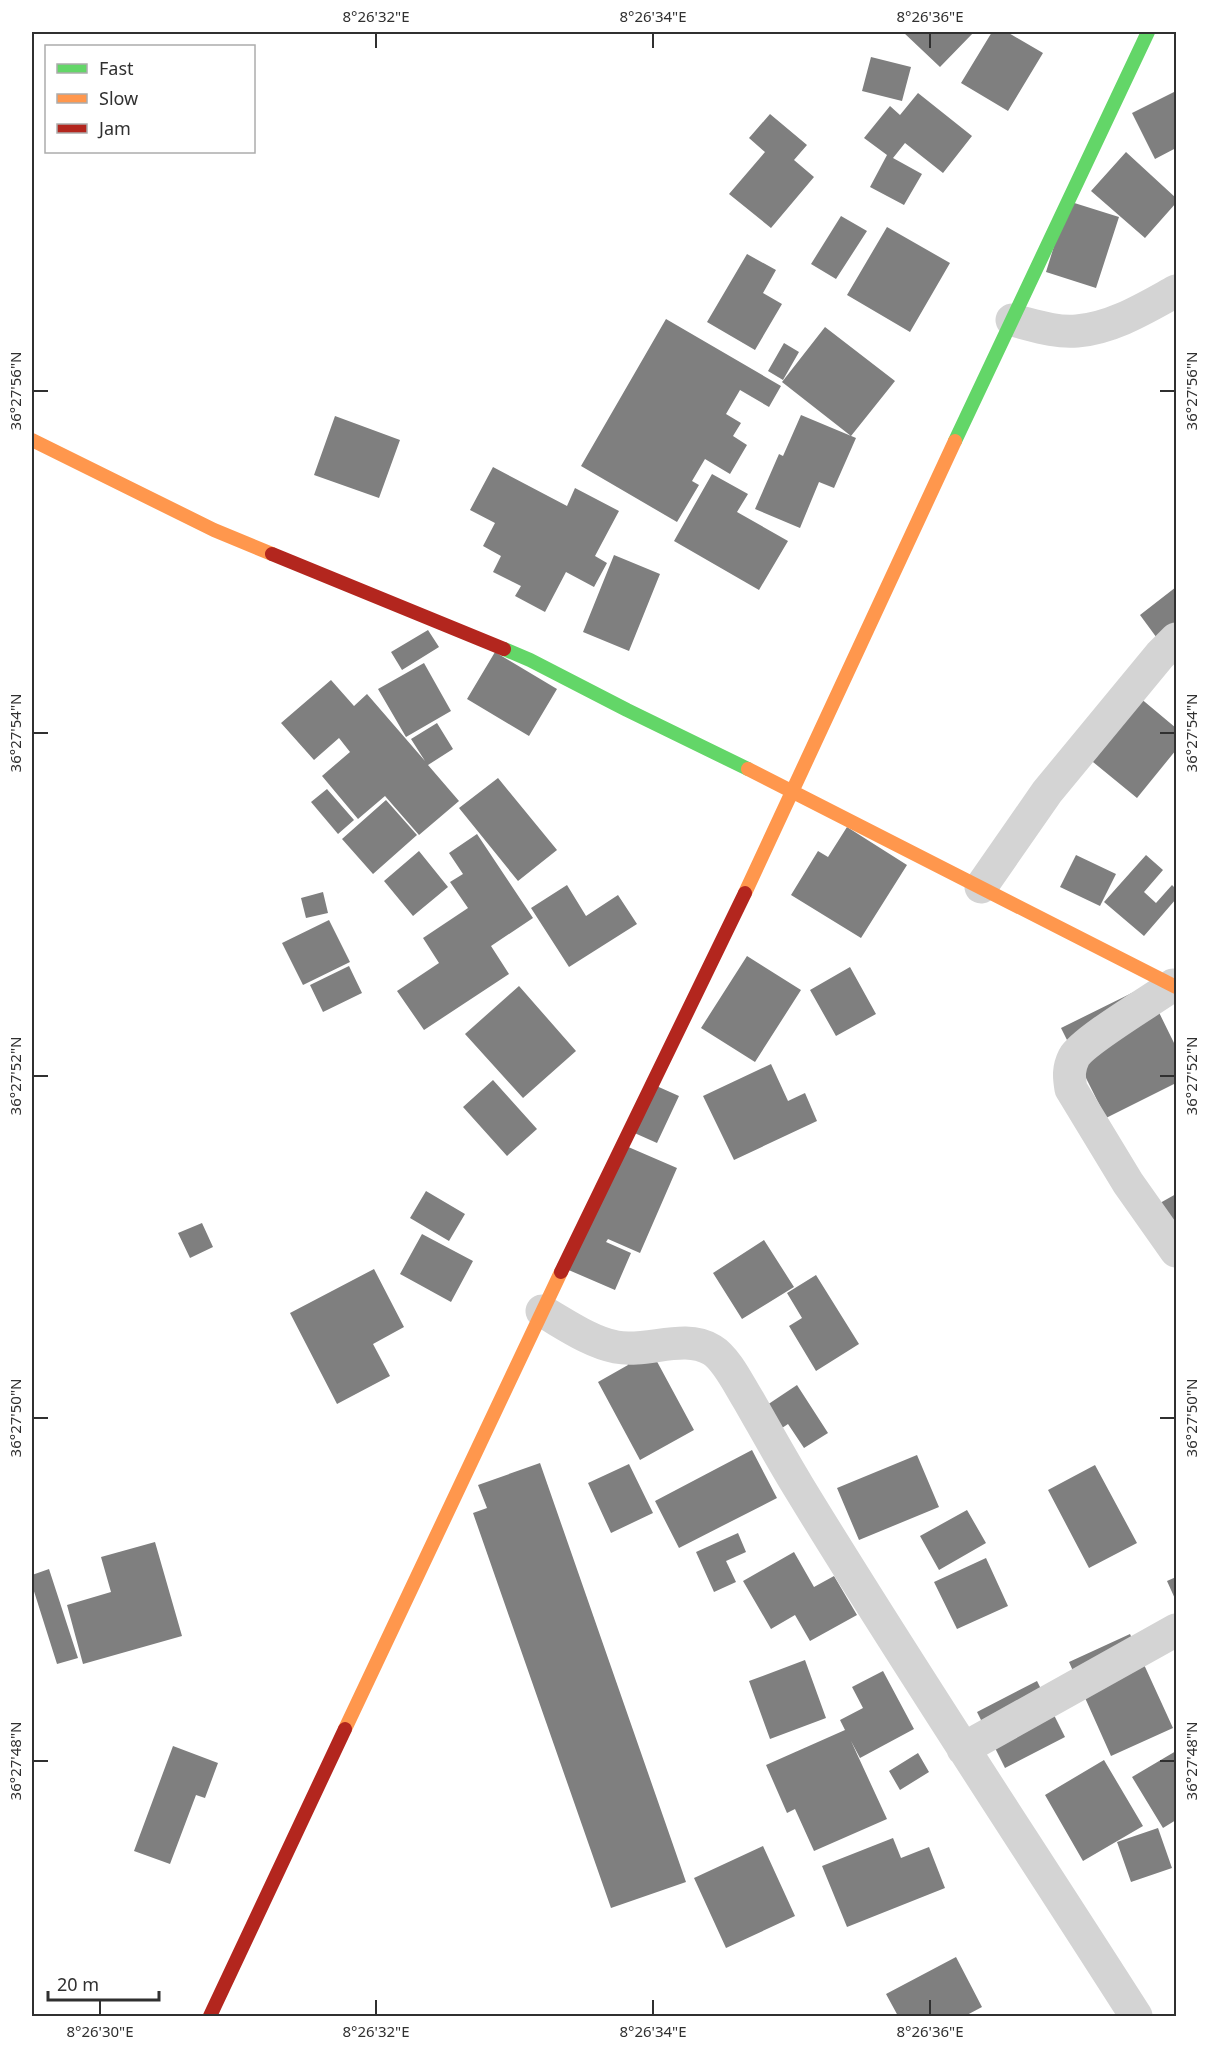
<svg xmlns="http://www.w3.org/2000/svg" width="1208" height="2048" font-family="'Noto Sans',sans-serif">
  <rect width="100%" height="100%" fill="#fff"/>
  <path fill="#7f7f7f" d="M 903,32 L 974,32 L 940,67 Z
    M 992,32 L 1007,32 L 1043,53 L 1008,111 L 961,83 Z
    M 871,57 L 911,67 L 902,101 L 862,91 Z
    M 1176,91 L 1176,148 L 1155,159 L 1132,113 Z
    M 918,93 L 972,136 L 943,173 L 905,143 L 893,158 L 922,174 L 904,205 L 870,187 L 887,155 L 864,138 L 890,106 L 900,115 Z
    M 770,114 L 807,145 L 794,160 L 814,177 L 771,228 L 729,194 L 765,152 L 749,138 Z
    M 1126,152 L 1176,198 L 1176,203 L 1145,238 L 1091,191 Z
    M 1068,201 L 1119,217 L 1096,288 L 1046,272 Z
    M 841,216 L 867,231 L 836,279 L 811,264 Z
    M 887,227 L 950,263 L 910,332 L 847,295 Z
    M 747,254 L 776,270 L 763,293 L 782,304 L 755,350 L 707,322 Z
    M 666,319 L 781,386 L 769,407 L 740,390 L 726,414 L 741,423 L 733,436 L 747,445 L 730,474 L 705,459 L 692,481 L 699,485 L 677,522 L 581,466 Z
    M 825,327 L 895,381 L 851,436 L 782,382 Z
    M 784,343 L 799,352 L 783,380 L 768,371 Z
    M 801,415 L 856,438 L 834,488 L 819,482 L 800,528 L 755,509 L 779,454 L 783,456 Z
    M 335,416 L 400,440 L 379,498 L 314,475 Z
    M 493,467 L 567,506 L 575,488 L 619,511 L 595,556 L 607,563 L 594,587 L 566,572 L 545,612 L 515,596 L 521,586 L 493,572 L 501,556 L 483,546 L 495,523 L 470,510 Z
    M 712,474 L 748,494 L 737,512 L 788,541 L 759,590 L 674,541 Z
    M 614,555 L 660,574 L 629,651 L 583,632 Z
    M 1176,587 L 1176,664 L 1140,615 Z
    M 428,630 L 439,647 L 402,670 L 391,652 Z
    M 495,652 L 557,689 L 529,736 L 467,699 Z
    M 424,663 L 451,711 L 406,737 L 378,689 Z
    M 331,680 L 354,706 L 367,694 L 425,761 L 411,739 L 437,723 L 453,749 L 428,765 L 459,801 L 419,835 L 385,796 L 358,819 L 322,776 L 350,752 L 339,738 L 314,760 L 281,723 Z
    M 1133,692 L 1176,728 L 1176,750 L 1137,798 L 1082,753 Z
    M 498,778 L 557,850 L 518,881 L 459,808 Z
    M 327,789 L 354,820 L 338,834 L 311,802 Z
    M 386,800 L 417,835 L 373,874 L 342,839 Z
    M 847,827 L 907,865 L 861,938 L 791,895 L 818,851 L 828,857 Z
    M 477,834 L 533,918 L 491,946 L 509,974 L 424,1030 L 397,991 L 439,963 L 423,938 L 468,908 L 450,882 L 463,874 L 449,853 Z
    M 419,851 L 448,887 L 413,916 L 384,881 Z
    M 1076,855 L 1116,874 L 1100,906 L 1060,887 Z
    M 1146,855 L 1163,870 L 1144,892 L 1156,903 L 1172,885 L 1176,889 L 1176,899 L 1144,936 L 1104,902 Z
    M 567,885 L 586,916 L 618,895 L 637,924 L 569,967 L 531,908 Z
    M 323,892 L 328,913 L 306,918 L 301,898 Z
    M 329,920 L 350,962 L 303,985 L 282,943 Z
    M 747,956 L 801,990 L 755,1062 L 701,1028 Z
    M 349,966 L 362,993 L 323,1012 L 310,985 Z
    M 850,967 L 876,1014 L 836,1036 L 810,990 Z
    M 519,986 L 576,1051 L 523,1098 L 465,1034 Z
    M 1146,986 L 1176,1047 L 1176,1083 L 1106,1118 L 1061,1028 Z
    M 771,1064 L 788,1101 L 805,1093 L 817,1121 L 734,1160 L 703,1096 Z
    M 493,1080 L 537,1129 L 507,1156 L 463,1107 Z
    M 652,1084 L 679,1096 L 657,1143 L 630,1131 Z
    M 626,1146 L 677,1168 L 640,1253 L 608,1239 L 606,1242 L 631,1253 L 615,1290 L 557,1265 Z
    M 426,1191 L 465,1214 L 449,1241 L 410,1218 Z
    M 1176,1194 L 1176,1232 L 1160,1203 Z
    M 202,1223 L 213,1247 L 190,1258 L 178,1233 Z
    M 422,1234 L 473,1261 L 451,1302 L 400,1274 Z
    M 764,1240 L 794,1287 L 742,1319 L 713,1273 Z
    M 374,1269 L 404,1327 L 373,1344 L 390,1376 L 337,1404 L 290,1313 Z
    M 816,1275 L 859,1344 L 816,1371 L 789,1326 L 802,1318 L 787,1293 Z
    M 647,1343 L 694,1430 L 640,1460 L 598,1382 L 628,1365 L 623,1356 Z
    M 797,1385 L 828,1433 L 804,1448 L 788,1424 L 779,1430 L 764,1407 Z
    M 752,1450 L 777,1498 L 679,1548 L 655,1501 Z
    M 917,1455 L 939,1507 L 859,1540 L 837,1488 Z
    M 540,1463 L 686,1882 L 611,1908 L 473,1513 L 487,1508 L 478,1485 Z
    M 629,1464 L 653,1513 L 611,1533 L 588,1483 Z
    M 1095,1465 L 1137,1543 L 1089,1568 L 1048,1490 Z
    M 967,1510 L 986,1543 L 939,1570 L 920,1536 Z
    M 738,1533 L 746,1552 L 726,1561 L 736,1582 L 714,1592 L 696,1552 Z
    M 155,1542 L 182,1636 L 83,1664 L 67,1605 L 111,1592 L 101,1557 Z
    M 794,1552 L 814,1587 L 834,1576 L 857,1615 L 810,1641 L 795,1615 L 771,1629 L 743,1581 Z
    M 986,1558 L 1008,1606 L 957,1629 L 934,1582 Z
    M 49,1569 L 78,1658 L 57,1664 L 32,1585 L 32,1575 Z
    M 1176,1577 L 1176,1601 L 1167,1581 Z
    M 1130,1634 L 1173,1728 L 1111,1756 L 1069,1662 Z
    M 805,1660 L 826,1718 L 770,1739 L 749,1681 Z
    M 883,1671 L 914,1729 L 860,1758 L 851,1741 L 887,1819 L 814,1851 L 795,1809 L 787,1813 L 766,1765 L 845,1730 L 840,1720 L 863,1708 L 852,1687 Z
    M 1037,1681 L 1065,1737 L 1005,1768 L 977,1712 Z
    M 173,1746 L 218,1763 L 205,1798 L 196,1795 L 170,1864 L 134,1851 Z
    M 1176,1751 L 1176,1820 L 1163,1828 L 1132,1777 Z
    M 918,1753 L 929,1772 L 900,1790 L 889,1771 Z
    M 1104,1760 L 1143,1826 L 1083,1861 L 1045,1795 Z
    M 1158,1828 L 1172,1868 L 1131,1882 L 1117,1842 Z
    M 893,1838 L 901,1858 L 929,1847 L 945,1888 L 847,1927 L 822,1866 Z
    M 763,1846 L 795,1916 L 726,1948 L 694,1878 Z
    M 956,1957 L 982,2007 L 965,2016 L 898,2016 L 886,1994 Z"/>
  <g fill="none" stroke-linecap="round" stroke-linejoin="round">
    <path stroke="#d4d4d4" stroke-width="33" d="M 1012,320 C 1033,325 1055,333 1077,331 C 1113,328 1145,308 1176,291
      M 981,887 L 1047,792 L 1160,655 L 1176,639
      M 1173,985 C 1154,999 1084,1040 1074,1057 C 1068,1069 1069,1077 1071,1089 L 1128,1183 L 1176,1251
      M 542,1311 C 565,1324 590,1342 616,1347 C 648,1353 684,1333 712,1350 C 727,1359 740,1387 749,1401 C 765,1429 781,1458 798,1486 C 907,1665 1023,1839 1136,2016
      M 963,1749 L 1176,1630"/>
    <path stroke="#63d668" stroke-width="14" d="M 955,441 L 1148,32
      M 504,649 L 530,660 L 627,710 L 748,769"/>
    <path stroke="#ff974d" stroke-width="14" d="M 32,440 L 214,530 L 272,554
      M 748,769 L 1176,987
      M 745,893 L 955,441
      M 345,1729 L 561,1272"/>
    <path stroke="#b3261e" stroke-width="14" d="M 272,554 L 504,649
      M 561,1272 L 745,893
      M 210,2016 L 345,1729"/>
  </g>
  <path fill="none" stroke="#303030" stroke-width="2" d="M 376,33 L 376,48M 653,33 L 653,48M 930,33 L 930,48M 33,391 L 48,391M 1160,391 L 1175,391M 33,733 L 48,733M 1160,733 L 1175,733M 33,1076 L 48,1076M 1160,1076 L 1175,1076M 33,1418 L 48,1418M 1160,1418 L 1175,1418M 33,1761 L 48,1761M 1160,1761 L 1175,1761M 100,2000 L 100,2015M 376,2000 L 376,2015M 653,2000 L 653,2015M 930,2000 L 930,2015"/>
  <rect width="1208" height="2048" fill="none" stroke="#ffffff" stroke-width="66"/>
  <rect x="45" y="45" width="210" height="108" fill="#ffffff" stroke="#acacac" stroke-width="1.5"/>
  <rect x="57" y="64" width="30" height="9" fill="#63d668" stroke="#acacac" stroke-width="1.5"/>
  <text x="99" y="75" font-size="18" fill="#303030">Fast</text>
  <rect x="57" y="94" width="30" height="9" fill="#ff974d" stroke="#acacac" stroke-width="1.5"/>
  <text x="99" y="105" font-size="18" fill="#303030">Slow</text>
  <rect x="57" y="124" width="30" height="9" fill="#b3261e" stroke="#acacac" stroke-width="1.5"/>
  <text x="99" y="135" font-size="18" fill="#303030">Jam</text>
  <path d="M48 1991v9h111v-9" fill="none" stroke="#303030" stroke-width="3"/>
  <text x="57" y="1991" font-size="18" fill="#303030" stroke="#ffffff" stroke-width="4.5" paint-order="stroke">20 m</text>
  <rect x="33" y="33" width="1142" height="1982" fill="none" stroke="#303030" stroke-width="2"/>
  <g font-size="15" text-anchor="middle" fill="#303030">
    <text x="376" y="22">8°26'32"E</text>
    <text x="653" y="22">8°26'34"E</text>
    <text x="930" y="22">8°26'36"E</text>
    <text transform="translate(16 391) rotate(-90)" y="5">36°27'56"N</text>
    <text transform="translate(1192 391) rotate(-90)" y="5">36°27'56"N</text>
    <text transform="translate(16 733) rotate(-90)" y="5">36°27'54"N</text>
    <text transform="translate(1192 733) rotate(-90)" y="5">36°27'54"N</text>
    <text transform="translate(16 1076) rotate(-90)" y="5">36°27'52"N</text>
    <text transform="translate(1192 1076) rotate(-90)" y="5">36°27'52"N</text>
    <text transform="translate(16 1418) rotate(-90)" y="5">36°27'50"N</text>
    <text transform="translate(1192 1418) rotate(-90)" y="5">36°27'50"N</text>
    <text transform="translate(16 1761) rotate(-90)" y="5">36°27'48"N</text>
    <text transform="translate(1192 1761) rotate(-90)" y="5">36°27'48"N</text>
    <text x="100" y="2037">8°26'30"E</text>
    <text x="376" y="2037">8°26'32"E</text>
    <text x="653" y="2037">8°26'34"E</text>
    <text x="930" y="2037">8°26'36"E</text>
  </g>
</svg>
